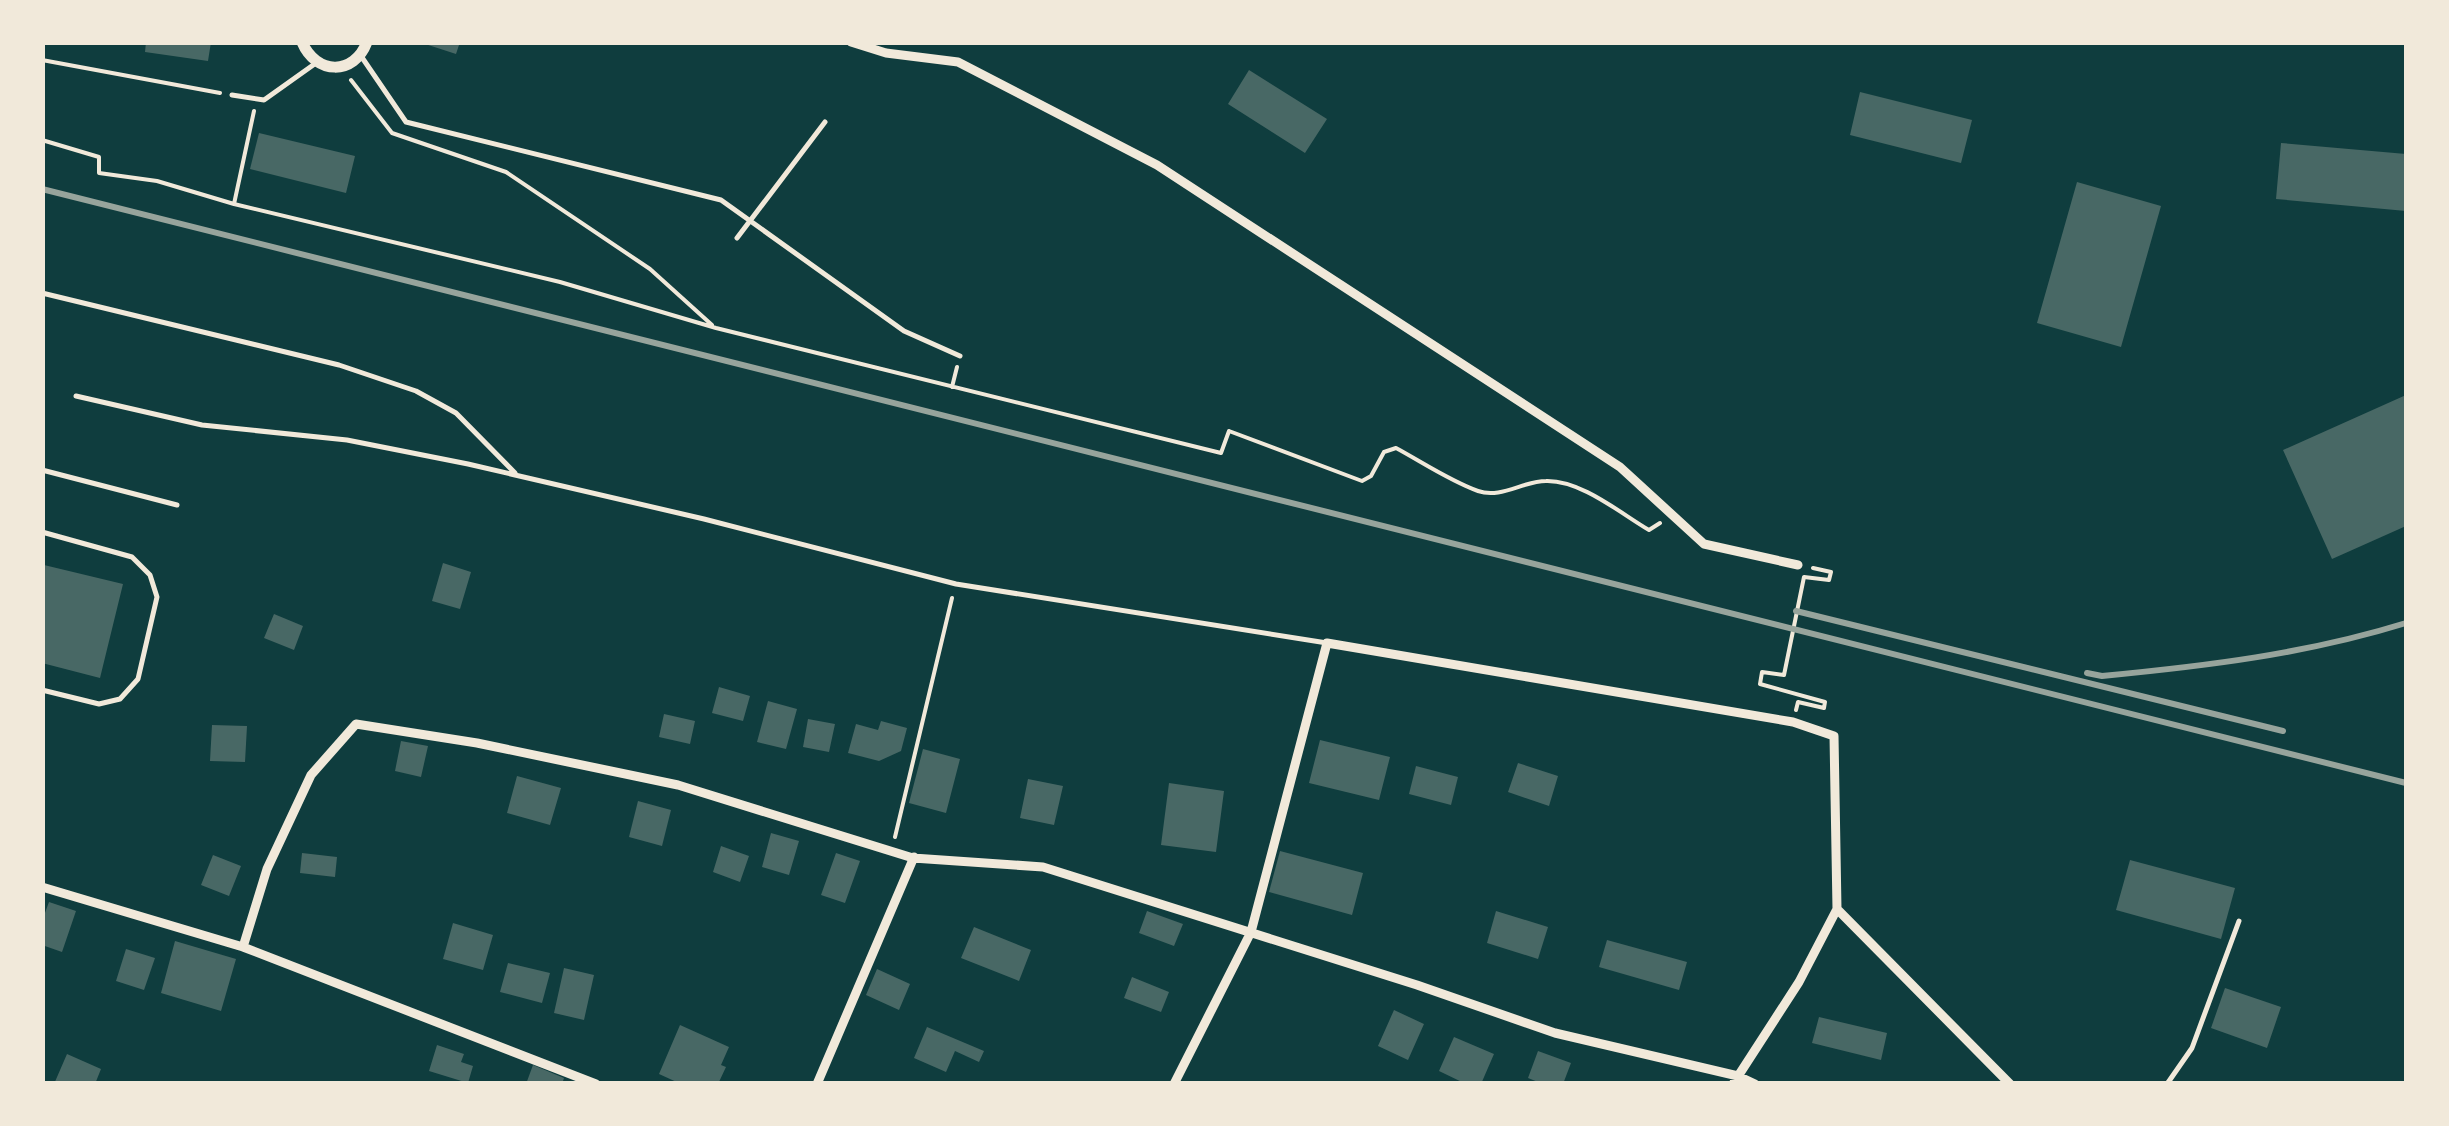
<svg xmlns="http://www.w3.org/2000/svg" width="2449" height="1126" font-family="Ubuntu,sans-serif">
  <rect width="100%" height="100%" fill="#0f3d3e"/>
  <path fill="#486865" d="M 146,42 L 211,42 L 208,61 L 145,52 Z
    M 419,42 L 460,42 L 456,54 Z
    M 1249,70 L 1327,119 L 1305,153 L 1228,104 Z
    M 1860,92 L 1972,120 L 1961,163 L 1850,135 Z
    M 259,133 L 355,156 L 346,193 L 250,169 Z
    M 2281,143 L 2406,154 L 2406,211 L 2276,199 Z
    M 2077,182 L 2161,206 L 2121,347 L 2037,323 Z
    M 2406,395 L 2406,526 L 2332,559 L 2283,450 Z
    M 443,563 L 471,572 L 460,609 L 432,601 Z
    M 44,565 L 123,584 L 100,678 L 42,663 Z
    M 274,614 L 303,626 L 294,650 L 264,638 Z
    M 719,687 L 750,696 L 743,721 L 712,713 Z
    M 768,701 L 797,709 L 786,749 L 757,742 Z
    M 664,714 L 695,721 L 690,744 L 659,737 Z
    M 808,719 L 835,724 L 829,752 L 803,747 Z
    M 881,721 L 907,728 L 901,751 L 879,761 L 848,753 L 856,724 L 878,730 Z
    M 212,725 L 247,726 L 245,762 L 210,761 Z
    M 1320,740 L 1390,757 L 1379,800 L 1309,783 Z
    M 401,741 L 428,746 L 421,777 L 395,771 Z
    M 923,749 L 960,759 L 946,813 L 909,803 Z
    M 1518,763 L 1558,776 L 1549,806 L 1508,792 Z
    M 1416,766 L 1458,777 L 1451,805 L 1409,794 Z
    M 517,776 L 561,788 L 550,825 L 507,813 Z
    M 1028,779 L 1063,786 L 1054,825 L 1020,818 Z
    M 1169,783 L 1224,791 L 1216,852 L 1161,845 Z
    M 638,801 L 671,810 L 662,846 L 629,837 Z
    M 771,833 L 799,841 L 789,875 L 762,867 Z
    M 721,846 L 749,856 L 740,882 L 713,872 Z
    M 1280,851 L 1363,873 L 1352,915 L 1269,892 Z
    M 302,853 L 337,857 L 335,877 L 300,873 Z
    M 836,853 L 860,861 L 845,903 L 821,895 Z
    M 213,855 L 241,866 L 229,896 L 201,885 Z
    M 2130,860 L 2235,888 L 2221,939 L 2116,910 Z
    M 49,902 L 76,911 L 62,952 L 42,945 L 42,921 Z
    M 1147,911 L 1183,924 L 1174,946 L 1139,933 Z
    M 1496,911 L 1548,927 L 1538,959 L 1487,943 Z
    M 453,923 L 493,935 L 483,970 L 443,959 Z
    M 974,927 L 1031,950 L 1019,981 L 961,958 Z
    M 1607,940 L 1687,962 L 1679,990 L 1599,967 Z
    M 175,941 L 236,959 L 221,1011 L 161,993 Z
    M 126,949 L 155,958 L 144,990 L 116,981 Z
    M 508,963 L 550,973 L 542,1003 L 500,992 Z
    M 564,968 L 594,975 L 584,1020 L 554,1013 Z
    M 877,969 L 910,984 L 899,1010 L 866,995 Z
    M 1132,977 L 1169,992 L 1161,1012 L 1124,998 Z
    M 2225,988 L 2281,1007 L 2267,1048 L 2211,1028 Z
    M 1394,1010 L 1424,1024 L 1408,1060 L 1378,1046 Z
    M 1819,1017 L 1887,1033 L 1881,1060 L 1812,1043 Z
    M 680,1025 L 729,1047 L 721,1065 L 726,1067 L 718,1084 L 681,1084 L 659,1074 Z
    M 927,1027 L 984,1051 L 979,1062 L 955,1051 L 946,1072 L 914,1058 Z
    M 1454,1037 L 1494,1054 L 1481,1084 L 1466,1084 L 1439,1071 Z
    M 437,1045 L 464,1054 L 461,1062 L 473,1066 L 468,1083 L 429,1071 Z
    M 1538,1051 L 1571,1063 L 1563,1084 L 1543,1084 L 1528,1078 Z
    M 67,1054 L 101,1069 L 95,1084 L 54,1084 Z
    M 533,1065 L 564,1078 L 562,1084 L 526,1084 Z"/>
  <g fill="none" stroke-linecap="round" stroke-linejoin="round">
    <path stroke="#f1e9da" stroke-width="4" d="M 42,60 L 220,93
      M 351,80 L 392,133 L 506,172 L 650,269 L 712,325
      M 42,140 L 99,157 L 99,173 L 157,181 L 234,204 L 560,282 L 716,328 L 1221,453 L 1229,431 L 1362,481 L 1371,476 L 1384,452 L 1396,448 C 1422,462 1450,481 1478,491 C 1501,499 1523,481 1546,481 C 1581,480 1620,513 1649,530 L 1660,523
      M 234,204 L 254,111
      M 952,387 L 957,367
      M 1796,710 L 1798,702 L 1824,708 L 1825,702 L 1760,684 L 1762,672 L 1784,675 L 1804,577 L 1829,580 L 1831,572 L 1813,568
      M 895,837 L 952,598"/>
    <path stroke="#f1e9da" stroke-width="5" d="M 361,56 L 406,122 L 721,200 L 904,331 L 960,356
      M 232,95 L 264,100 L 316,63
      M 737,238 L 825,122
      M 42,293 L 339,365 L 416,391 L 456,413 L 515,473
      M 76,396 L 202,425 L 347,440 L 468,464 L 704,519 L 956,584 L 1327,643
      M 42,470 L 177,505
      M 42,532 L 132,557 L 150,575 L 157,597 L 138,679 L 120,699 L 99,704 L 42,690
      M 2167,1084 L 2192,1048 L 2239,921"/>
    <path stroke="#f1e9da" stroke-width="9" d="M 851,42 L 886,53 L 958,62 L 1157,165 L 1620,467 L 1704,544 L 1798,565
      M 42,887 L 243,947 L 596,1084
      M 1837,909 L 2010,1084
      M 243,947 L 267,869 L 311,775 L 356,724 L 477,743 L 678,785 L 913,858 L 1043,867 L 1417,985 L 1555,1033 L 1738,1076 L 1755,1084
      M 817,1084 L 914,857
      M 1174,1084 L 1251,932 L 1327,643 L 1793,722 L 1834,736 L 1837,909 L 1799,982 L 1733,1084"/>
    <path stroke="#f1e9da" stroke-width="11" d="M 302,42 C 316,75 354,76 367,42"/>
    <path stroke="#97a49c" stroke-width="6" d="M 42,189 L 2406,783
      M 1796,611 L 2283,731
      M 2087,673 L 2102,676 C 2206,666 2306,654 2406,623"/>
  </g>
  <rect width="2449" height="1126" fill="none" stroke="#f1e9da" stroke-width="90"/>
</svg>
